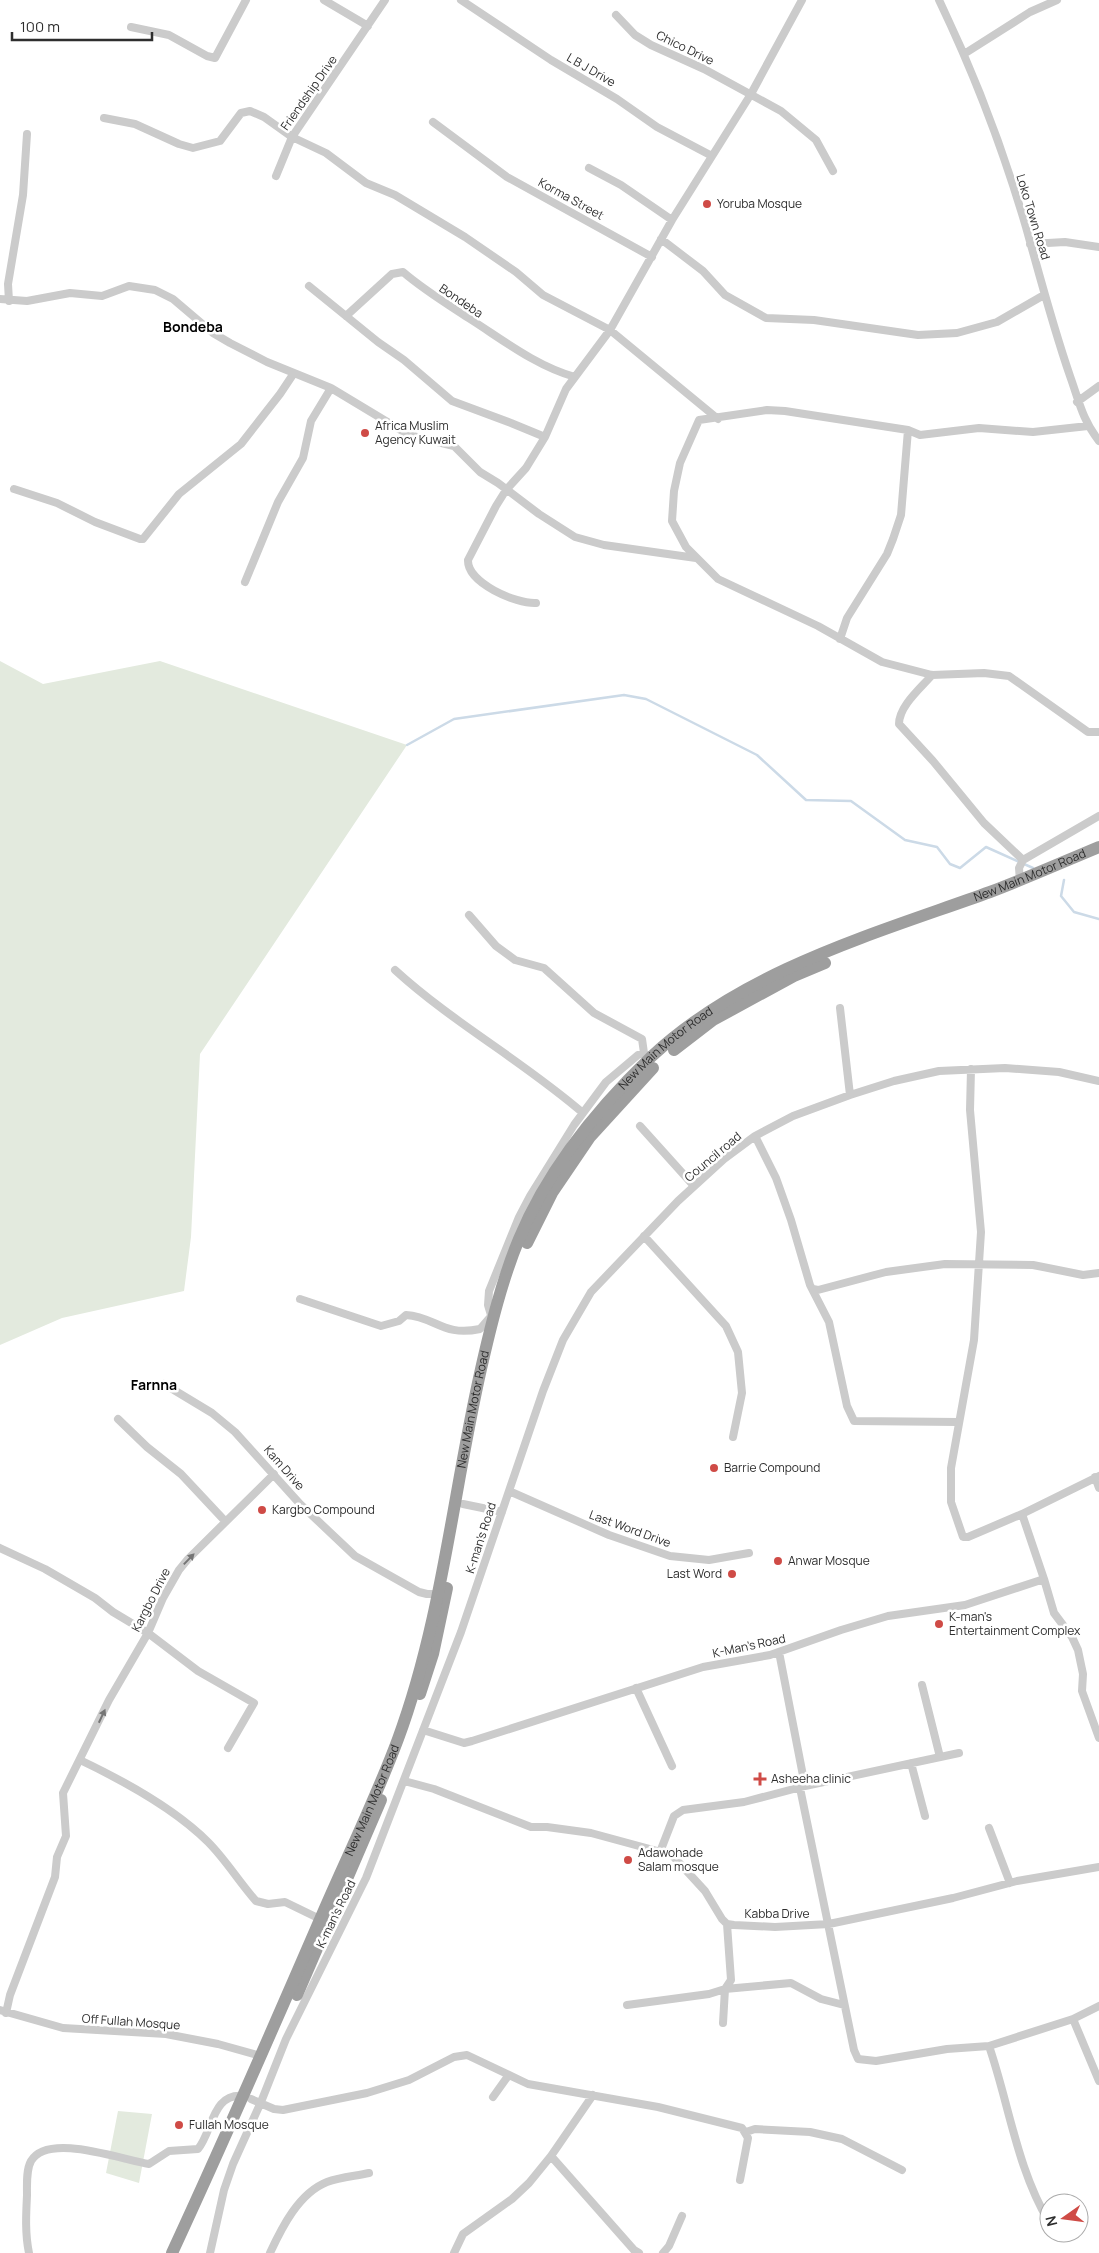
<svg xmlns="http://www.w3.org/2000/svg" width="1099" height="2253" font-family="Manrope,sans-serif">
  <rect width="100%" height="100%" fill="#fff"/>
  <path fill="#e3eade" d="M 0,661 L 43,684 L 160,661 L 407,745 L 200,1054 L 191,1237 L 184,1291 L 62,1318 L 0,1345 Z
    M 118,2111 L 152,2114 L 139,2183 L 106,2173 Z"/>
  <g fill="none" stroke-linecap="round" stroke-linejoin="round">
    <path stroke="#ccdae7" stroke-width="2.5" d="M 407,745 L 454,719 L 624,695 L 646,699 L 757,755 L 806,800 L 851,801 L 905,840 L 937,847 L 950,864 L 960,868 L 986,847 L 1033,868
      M 1064,880 L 1061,896 L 1074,912 L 1099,919"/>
    <path stroke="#cbcbcb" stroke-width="8" d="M 324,0 L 368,26
      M 461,0 L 551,60 L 617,99 L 657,127 L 712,156
      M 939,0 C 974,73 1003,149 1026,227 C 1040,277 1053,327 1070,376 C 1079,401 1082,419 1099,441
      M 616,15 L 635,35 L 651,45 L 704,69 L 781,111 L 816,140 L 833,171
      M 131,27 L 169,35 L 207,56 L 215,58 L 246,0
      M 964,54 L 1030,12 L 1057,0
      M 104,118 L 135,124 L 179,144 L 193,148 L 220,141 L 241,113 L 250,111 L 264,117 L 292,137 L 326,153 L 366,183 L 395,195 L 465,237 L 516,272 L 543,295 L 610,330 L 718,419
      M 433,122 L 507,177 L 652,257
      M 589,168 L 621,185 L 672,220
      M 276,176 L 292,137 L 385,0
      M 661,239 L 703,271 L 725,295 L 766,318 L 814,320 L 918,335 L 957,333 L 997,322 L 1044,295
      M 1030,244 L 1065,242 L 1099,247
      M 309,286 L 378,342 L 404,360 L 452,401 L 511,423 L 545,437
      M 0,299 L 27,301 L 70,293 L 102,296 L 129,286 L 155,290 L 173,299 L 213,333 L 230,343 L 267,362 L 331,388 L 409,435 L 454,446 L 480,472 L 498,483 L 539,514 L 575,537 L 604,545 L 696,558
      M 9,301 L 8,284 L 23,195 L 27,134
      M 346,316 L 392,274 L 403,272 C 424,290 447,304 470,319 C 503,340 536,366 575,377
      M 1077,402 L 1099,386
      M 1088,426 L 1033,432 L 979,428 L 920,435 L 908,430 L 785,411 L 767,410 L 699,420 L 680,463 L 674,491 L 672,521 L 686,547 L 718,579 L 818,626 L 882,662 L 932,675 L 984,673 L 1009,676 L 1081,727 L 1088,732 L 1099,732
      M 14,489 L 57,503 L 95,522 L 140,539 L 143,539 L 179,494 L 241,444 L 280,394 L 294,373
      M 245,582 L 278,502 L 303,458 L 311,421 L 331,388
      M 536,603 C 516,604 467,583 468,560 L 496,506 L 506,490 L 526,468 L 545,437 L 566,389 L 610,330 L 672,220 L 751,94 L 802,0
      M 840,639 L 847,618 L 887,554 L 893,539 L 901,515 L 908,430
      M 932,675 C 921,688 899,706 899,724 L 933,761 L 984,823 L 1023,860
      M 1020,881 L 1019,868 L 1023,860 L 1099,816
      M 469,915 L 496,946 L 515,960 L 544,968 L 594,1013 L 642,1039 L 644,1053
      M 395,970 C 453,1023 523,1061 583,1113
      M 840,1008 L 850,1095
      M 971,1069 L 970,1110 L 981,1232 L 974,1340 L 951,1468 L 951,1502 L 963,1537 L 968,1537 L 1022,1514 L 1099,1476
      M 640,1126 L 694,1186
      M 755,1136 L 776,1178 L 791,1220 L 810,1285 L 829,1322 L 847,1406 L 854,1421 L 958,1422
      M 644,1236 L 726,1326 L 738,1352 L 742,1393 L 733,1437
      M 813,1289 L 818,1290 L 886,1272 L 945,1264 L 1033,1265 L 1083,1275 L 1099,1273
      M 300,1299 L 381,1326 L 399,1321 L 406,1315 C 436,1317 443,1337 480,1329 L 492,1315
      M 491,1315 L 488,1305 L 489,1291 L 519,1217 L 530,1196 L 574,1125 L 606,1082 L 638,1055 L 644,1053 L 652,1056
      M 164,1384 L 212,1413 L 235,1432 L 300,1504 L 355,1556 L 419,1592 L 427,1594 L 437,1594
      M 118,1419 L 147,1447 L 181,1474 L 225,1521
      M 1095,1477 L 1099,1488
      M 509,1491 L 609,1535 L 670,1556 L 709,1560 L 749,1553
      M 463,1504 L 502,1512
      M 0,1548 L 45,1569 L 95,1598 L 113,1612 L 148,1633 L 198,1671 L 254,1703 L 228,1748
      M 1044,1579 L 1054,1613 L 1072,1637 L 1078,1650 L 1083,1674 L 1082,1691 L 1099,1738
      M 779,1652 L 805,1786
      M 922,1685 L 940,1757
      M 636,1688 L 672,1766
      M 423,1730 L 464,1743 L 472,1741 L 703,1667 L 770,1655 L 841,1630 L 888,1616 L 965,1605 L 1044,1579 L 1022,1514
      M 80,1760 C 122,1780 175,1809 208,1842 C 226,1860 239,1882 256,1901 L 268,1904 L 285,1902 L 320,1919
      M 911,1763 L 925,1816
      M 404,1781 L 434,1789 L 531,1827 L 547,1827 L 591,1833 L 672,1855 L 705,1891 L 722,1919 L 727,1924 L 734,1925 L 775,1927 L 829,1924 L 953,1898 L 1017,1881 L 1099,1867
      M 800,1788 L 854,2050 L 858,2059 L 876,2061 L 947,2049 L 989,2046 L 1073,2019 L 1099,2006
      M 989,1828 L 1010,1883
      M 660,1852 L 674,1816 L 683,1810 L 744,1802 L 805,1786 L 959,1753
      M 627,2005 L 709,1994 L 725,1989 L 731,1980 L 727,1924
      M 0,2010 L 63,2028 L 166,2034 L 218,2044 L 261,2056
      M 6,2013 L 10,1995 L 55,1877 L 57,1857 L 66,1836 L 63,1793 L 109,1700 L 148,1633 L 163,1598 L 179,1570 L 188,1559 L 274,1474
      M 1073,2019 L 1099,2081
      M 723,2023 L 725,1989 L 791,1983 L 821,1999 L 844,2005
      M 989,2046 C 1009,2104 1017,2169 1049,2222
      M 493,2097 L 508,2076
      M 251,2099 L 274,2109 L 283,2110 L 367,2093 L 409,2080 L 454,2057 L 467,2055 L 528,2084 L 658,2107 L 742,2128 L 748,2138 L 740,2180
      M 746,2132 L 755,2129 L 810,2132 L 842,2139 L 902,2170
      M 551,2156 L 634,2250 L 639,2253
      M 1055,2233 L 1056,2233
      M 29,2253 C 25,2234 26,2215 27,2195 C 27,2185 26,2170 31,2161 C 48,2132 122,2160 149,2164 L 169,2151 L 198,2149 C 213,2131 212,2092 244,2096
      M 210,2253 L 224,2190 L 233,2164 L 261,2102 L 286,2039 L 366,1878 L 461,1632 L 543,1391 L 563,1340 L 591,1292 L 678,1201 L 724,1159 L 755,1136 L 793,1116 L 850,1095 L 894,1081 L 939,1071 L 1005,1068 L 1059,1072 L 1099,1081
      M 270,2253 C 282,2227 299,2193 327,2182 C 340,2177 356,2176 369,2173
      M 454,2253 L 463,2234 L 512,2199 L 529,2183 L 551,2156 L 593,2095
      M 663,2253 L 669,2246 L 682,2216"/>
    <g stroke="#9e9e9e" stroke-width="12">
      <path d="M 674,1050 L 713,1020 L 794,976 L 825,963"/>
      <path d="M 527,1243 L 552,1193 L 590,1137 L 653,1068"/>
      <path d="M 420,1694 L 433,1654 L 447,1588"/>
      <path d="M 297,1995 L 381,1800"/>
      <path id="s1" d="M 172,2253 C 223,2143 271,2033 319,1922 C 345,1861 375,1801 398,1739 C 442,1620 453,1492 481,1369 C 491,1325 502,1280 519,1239 C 548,1169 597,1109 651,1057 C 744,970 874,934 990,892 C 1027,878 1063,862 1099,847"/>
    </g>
  </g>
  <defs><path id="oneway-solid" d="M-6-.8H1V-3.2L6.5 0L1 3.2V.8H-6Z" transform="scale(1.25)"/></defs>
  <g fill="#757575">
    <use href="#oneway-solid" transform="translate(189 1559) rotate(-46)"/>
    <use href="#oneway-solid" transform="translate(102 1716) rotate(-65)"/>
  </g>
  <g fill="#cf4b46" stroke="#fff" stroke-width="2">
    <circle cx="707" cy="204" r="5"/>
    <circle cx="365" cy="433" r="5"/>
    <circle cx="714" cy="1468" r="5"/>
    <circle cx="262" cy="1510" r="5"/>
    <circle cx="778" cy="1561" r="5"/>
    <circle cx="732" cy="1574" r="5"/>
    <circle cx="939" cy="1624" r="5"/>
    <path d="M757.5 1771.5h5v5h5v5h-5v5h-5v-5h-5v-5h5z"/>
    <circle cx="628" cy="1860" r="5"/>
    <circle cx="179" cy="2125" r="5"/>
  </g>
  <g text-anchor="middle" stroke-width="5" stroke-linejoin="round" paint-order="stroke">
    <g font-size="12" fill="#2e2e2e" stroke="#fff">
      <text transform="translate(685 48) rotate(26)" y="4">Chico Drive</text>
      <text transform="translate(591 70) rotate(30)" y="4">L B J Drive</text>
      <text transform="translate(309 93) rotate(-55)" y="4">Friendship Drive</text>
      <text transform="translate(571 199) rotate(29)" y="4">Korma Street</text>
      <text transform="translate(1033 217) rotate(73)" y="4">Loko Town Road</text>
      <text transform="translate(461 301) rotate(34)" y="4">Bondeba</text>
      <text dy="4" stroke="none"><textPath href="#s1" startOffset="1726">New Main Motor Road</textPath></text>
      <text dy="4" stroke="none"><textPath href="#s1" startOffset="1320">New Main Motor Road</textPath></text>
      <text transform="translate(713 1157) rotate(-40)" y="4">Council road</text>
      <text dy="4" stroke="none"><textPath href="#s1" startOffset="900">New Main Motor Road</textPath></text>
      <text transform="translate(284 1468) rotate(49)" y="4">Kam Drive</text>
      <text transform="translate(630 1529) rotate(20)" y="4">Last Word Drive</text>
      <text transform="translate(481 1538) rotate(-72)" y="4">K-man's Road</text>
      <text transform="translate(151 1600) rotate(-63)" y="4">Kargbo Drive</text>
      <text transform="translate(749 1646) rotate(-12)" y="4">K-Man's Road</text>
      <text dy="4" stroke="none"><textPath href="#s1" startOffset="495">New Main Motor Road</textPath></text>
      <text transform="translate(336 1914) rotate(-64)" y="4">K-man's Road</text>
      <text x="777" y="1918">Kabba Drive</text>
      <text transform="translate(131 2022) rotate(4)" y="4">Off Fullah Mosque</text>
    </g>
    <g font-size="12" fill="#2e2e2e" stroke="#fff" text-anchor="start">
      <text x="717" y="208">Yoruba Mosque</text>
      <text x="375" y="430">Africa Muslim<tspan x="375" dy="14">Agency Kuwait</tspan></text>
      <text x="724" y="1472">Barrie Compound</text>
      <text x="272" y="1514">Kargbo Compound</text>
      <text x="788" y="1565">Anwar Mosque</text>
      <text x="722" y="1578" text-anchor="end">Last Word</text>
      <text x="949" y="1621">K-man's<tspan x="949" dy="14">Entertainment Complex</tspan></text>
      <text x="771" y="1783">Asheeha clinic</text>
      <text x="638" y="1857">Adawohade<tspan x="638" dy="14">Salam mosque</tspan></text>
      <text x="189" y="2129">Fullah Mosque</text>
    </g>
    <g font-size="14" font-weight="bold" fill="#000" stroke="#fff">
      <text x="193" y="332">Bondeba</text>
      <text x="154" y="1390">Farnna</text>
    </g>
  </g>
  <g transform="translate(1064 2218) rotate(256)"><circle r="24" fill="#ffffff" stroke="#ababab"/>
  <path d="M0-4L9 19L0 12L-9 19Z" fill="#cf4b46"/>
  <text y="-8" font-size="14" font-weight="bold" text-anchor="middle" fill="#2e2e2e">N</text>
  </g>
  <path d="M12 32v8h140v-8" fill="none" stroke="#2e2e2e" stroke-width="2.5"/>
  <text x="20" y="32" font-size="15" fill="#2e2e2e" stroke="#ffffff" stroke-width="4" paint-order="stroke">100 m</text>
</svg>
